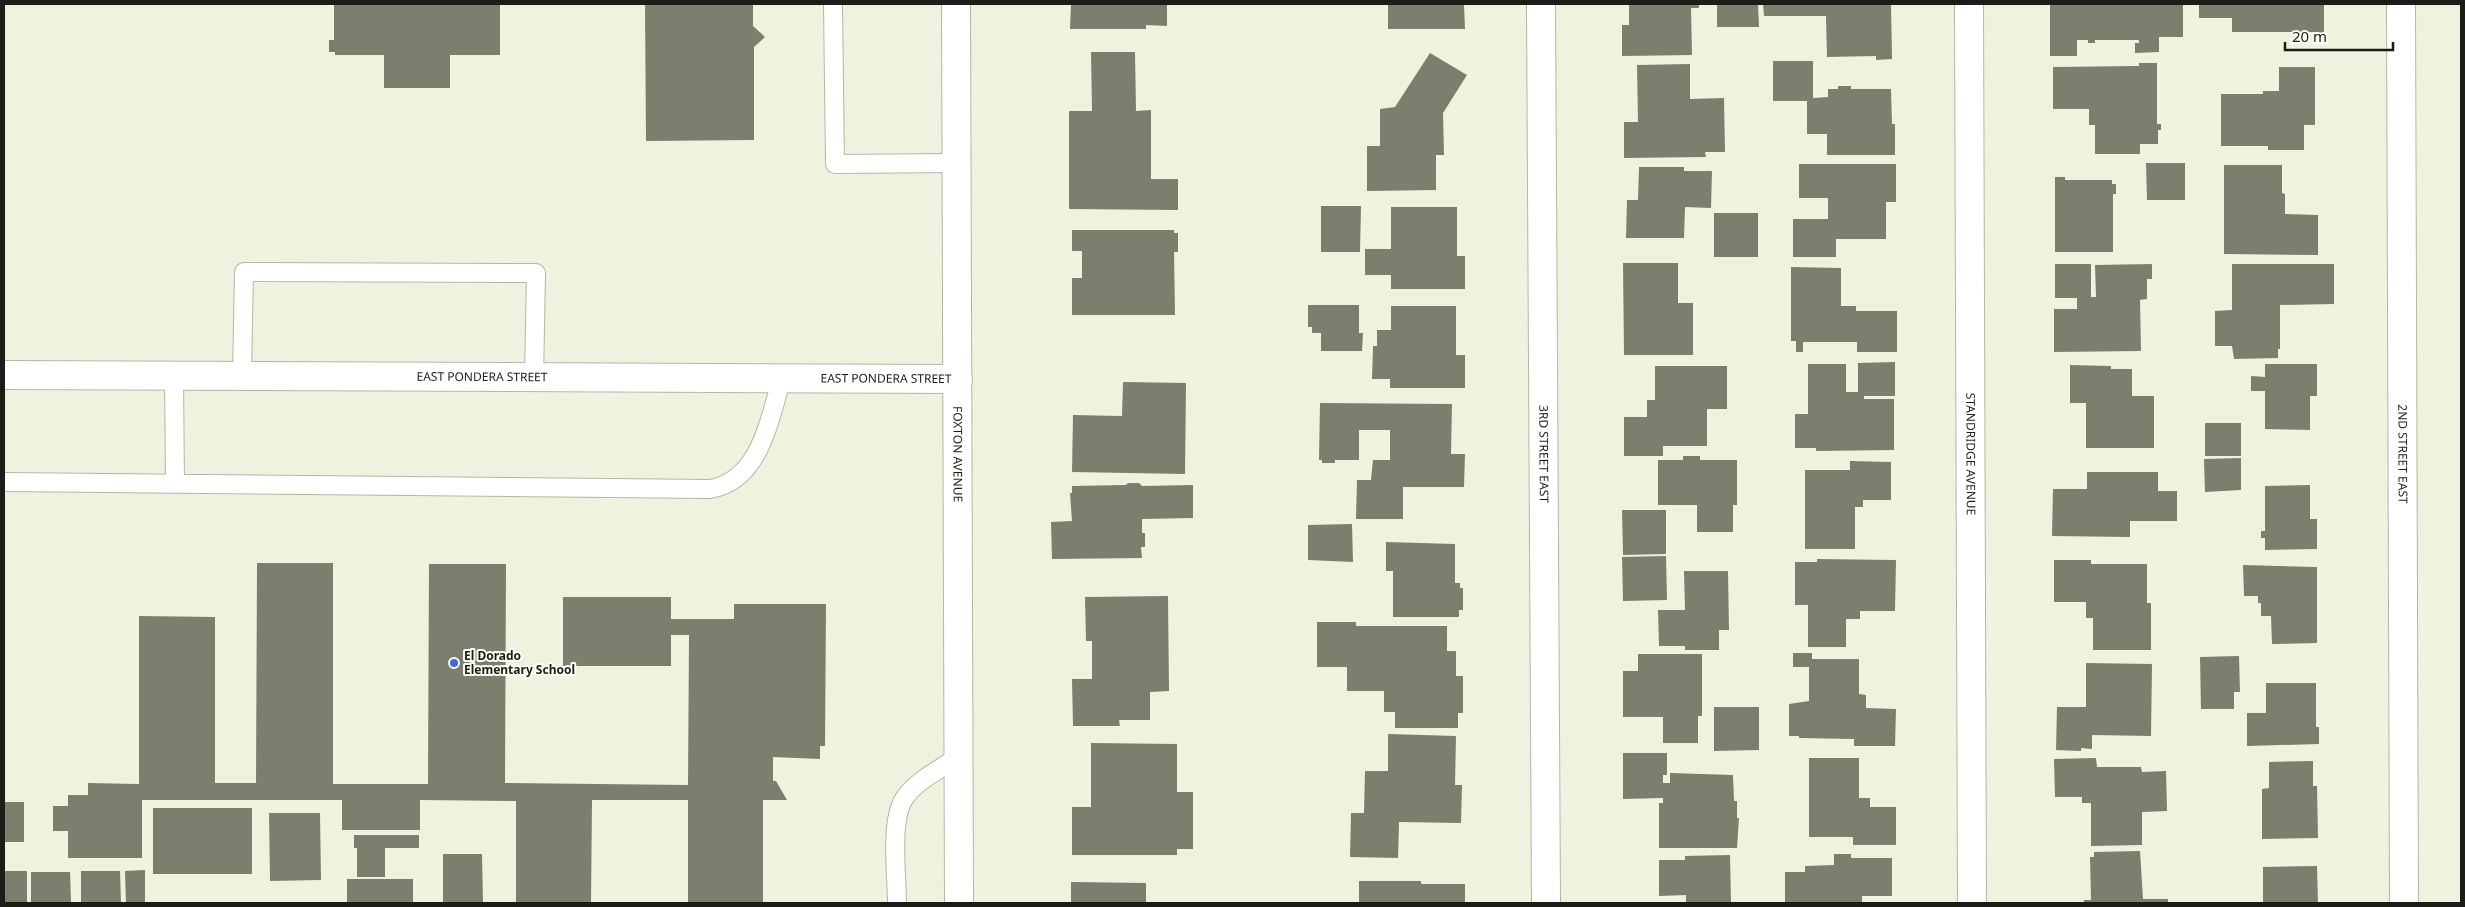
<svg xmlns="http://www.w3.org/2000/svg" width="2465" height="907" font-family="'Noto Sans',sans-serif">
  <rect width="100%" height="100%" fill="#eef3df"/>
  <path fill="#7b7f6d" d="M 384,4 L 500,4 L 500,55 L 450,55 L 450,88 L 384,88 L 384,55 L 335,55 L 335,52 L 329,52 L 329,40 L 334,40 L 334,5 Z
    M 645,4 L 753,4 L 753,26 L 765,37 L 754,47 L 754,140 L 646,141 Z
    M 1071,4 L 1167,4 L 1167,26 L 1146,25 L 1146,29 L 1070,29 Z
    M 1388,4 L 1464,4 L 1465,29 L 1388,29 Z
    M 1629,4 L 1699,4 L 1699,8 L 1691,8 L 1692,55 L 1622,56 L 1622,25 L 1629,25 Z
    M 1717,4 L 1758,4 L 1759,27 L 1717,27 Z
    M 1763,4 L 1891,4 L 1892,59 L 1876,60 L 1876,56 L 1827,57 L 1826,16 L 1764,16 Z
    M 2050,4 L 2183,4 L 2183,37 L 2159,37 L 2159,52 L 2135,53 L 2135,43 L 2139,43 L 2139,40 L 2095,40 L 2095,43 L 2088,43 L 2088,40 L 2077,40 L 2077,56 L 2050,56 Z
    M 2199,4 L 2324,4 L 2324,38 L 2317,38 L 2317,32 L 2232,32 L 2232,18 L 2199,18 Z
    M 1091,52 L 1135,52 L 1136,111 L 1151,110 L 1151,179 L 1178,179 L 1178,210 L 1069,209 L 1069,111 L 1092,111 Z
    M 1430,53 L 1467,75 L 1443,113 L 1444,155 L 1436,155 L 1436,190 L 1367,191 L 1367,146 L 1380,146 L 1380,109 L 1395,107 Z
    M 1773,61 L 1813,61 L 1813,98 L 1828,97 L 1828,89 L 1838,89 L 1838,86 L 1851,86 L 1851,89 L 1891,89 L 1892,124 L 1895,124 L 1895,155 L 1827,155 L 1827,134 L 1807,134 L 1807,101 L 1773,101 Z
    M 2139,63 L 2157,63 L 2157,124 L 2161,124 L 2161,130 L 2158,130 L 2158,144 L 2140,144 L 2140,154 L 2095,154 L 2095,125 L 2089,125 L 2089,109 L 2053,109 L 2053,67 L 2139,66 Z
    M 1690,64 L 1690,99 L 1724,98 L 1725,152 L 1705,152 L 1706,157 L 1624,158 L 1624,122 L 1638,122 L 1637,65 Z
    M 2279,67 L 2315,67 L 2315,125 L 2304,125 L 2304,150 L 2268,150 L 2268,146 L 2221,146 L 2221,94 L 2263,94 L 2263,91 L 2279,91 Z
    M 2146,163 L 2185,163 L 2185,200 L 2147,200 Z
    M 1799,164 L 1896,164 L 1896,202 L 1886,202 L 1886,239 L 1836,239 L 1836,257 L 1793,257 L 1793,219 L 1828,219 L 1828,198 L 1799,198 Z
    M 2224,165 L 2282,165 L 2282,193 L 2285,194 L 2285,214 L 2318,215 L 2318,255 L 2224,254 Z
    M 1639,167 L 1684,167 L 1684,171 L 1712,171 L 1711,208 L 1685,207 L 1684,238 L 1626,238 L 1627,200 L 1638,200 Z
    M 2055,177 L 2065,177 L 2065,180 L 2112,180 L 2112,184 L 2116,184 L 2116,194 L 2113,194 L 2113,252 L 2055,252 Z
    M 1321,206 L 1361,206 L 1360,252 L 1321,252 Z
    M 1391,207 L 1457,207 L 1457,256 L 1465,256 L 1465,289 L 1391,289 L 1391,275 L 1365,275 L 1365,249 L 1391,249 Z
    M 1714,213 L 1758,213 L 1758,257 L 1714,257 Z
    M 1072,230 L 1174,230 L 1174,233 L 1178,233 L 1178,252 L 1174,252 L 1175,315 L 1072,315 L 1072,278 L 1082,278 L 1082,251 L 1072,251 Z
    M 1623,263 L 1678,263 L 1678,303 L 1693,303 L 1693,355 L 1624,355 Z
    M 2055,264 L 2091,264 L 2091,297 L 2096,297 L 2095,265 L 2152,264 L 2152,279 L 2147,279 L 2147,299 L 2140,300 L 2141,351 L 2054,352 L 2054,309 L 2077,309 L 2077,298 L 2055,298 Z
    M 2232,264 L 2334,264 L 2334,304 L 2280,305 L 2280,349 L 2278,349 L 2278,358 L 2234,359 L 2232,346 L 2215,346 L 2215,311 L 2232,310 Z
    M 1791,267 L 1841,268 L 1841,306 L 1856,306 L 1856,311 L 1897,311 L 1897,352 L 1857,352 L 1857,342 L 1803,342 L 1803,352 L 1796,352 L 1796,341 L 1791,341 Z
    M 1308,305 L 1359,305 L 1359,333 L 1363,333 L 1362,351 L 1321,351 L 1321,333 L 1312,333 L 1312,327 L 1308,327 Z
    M 1391,306 L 1456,306 L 1456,355 L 1465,355 L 1465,388 L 1390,388 L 1390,379 L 1372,379 L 1373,346 L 1377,346 L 1377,330 L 1391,330 Z
    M 1895,362 L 1895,396 L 1864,396 L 1864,399 L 1894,399 L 1894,450 L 1816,451 L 1816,448 L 1795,448 L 1795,414 L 1808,414 L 1808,364 L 1846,364 L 1846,392 L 1858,392 L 1858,363 Z
    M 2265,364 L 2317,364 L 2317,396 L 2310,396 L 2310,430 L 2265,429 L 2265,391 L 2251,391 L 2251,376 L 2265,377 Z
    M 2070,365 L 2111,366 L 2111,369 L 2132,369 L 2132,396 L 2154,396 L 2154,448 L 2086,448 L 2086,403 L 2070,403 Z
    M 1655,366 L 1727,366 L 1727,409 L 1707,409 L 1707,446 L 1663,446 L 1663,456 L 1624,456 L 1624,417 L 1647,417 L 1647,400 L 1655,400 Z
    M 1123,382 L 1186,383 L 1185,474 L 1072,472 L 1073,415 L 1122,416 Z
    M 1320,403 L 1452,404 L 1451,454 L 1465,454 L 1464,487 L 1403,487 L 1403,519 L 1356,519 L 1357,480 L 1371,480 L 1373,460 L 1390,460 L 1390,430 L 1359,430 L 1359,460 L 1335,460 L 1335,463 L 1322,463 L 1322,460 L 1319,460 Z
    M 2205,423 L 2241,423 L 2241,456 L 2205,456 Z
    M 1683,456 L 1700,456 L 1700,460 L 1737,460 L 1737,505 L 1733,505 L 1733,532 L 1697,532 L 1697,505 L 1658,505 L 1658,460 L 1683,460 Z
    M 2241,458 L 2241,490 L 2205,492 L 2204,459 Z
    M 1850,461 L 1891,462 L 1891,500 L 1863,500 L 1863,507 L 1855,507 L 1855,549 L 1805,549 L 1805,470 L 1850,470 Z
    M 2087,472 L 2158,472 L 2158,491 L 2177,491 L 2177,521 L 2130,521 L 2130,537 L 2052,536 L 2053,489 L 2087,489 Z
    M 1128,483 L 1139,483 L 1142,486 L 1193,485 L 1193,518 L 1142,519 L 1142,533 L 1145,533 L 1145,547 L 1141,547 L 1142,558 L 1052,559 L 1051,522 L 1072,521 L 1070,493 L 1072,493 L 1072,486 L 1126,485 Z
    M 2310,485 L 2310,519 L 2317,519 L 2317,549 L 2265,550 L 2265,538 L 2261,538 L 2261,531 L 2265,531 L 2265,486 Z
    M 1622,510 L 1666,510 L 1666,554 L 1623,555 Z
    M 1352,524 L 1353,562 L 1308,560 L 1308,525 Z
    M 1386,542 L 1455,544 L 1455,583 L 1460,583 L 1460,588 L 1463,588 L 1463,610 L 1459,610 L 1459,617 L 1393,617 L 1393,571 L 1386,571 Z
    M 1666,556 L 1667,600 L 1623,601 L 1622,557 Z
    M 1817,559 L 1896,560 L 1895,611 L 1860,611 L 1860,619 L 1846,619 L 1846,647 L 1808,647 L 1808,605 L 1795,605 L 1795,562 L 1817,562 Z
    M 2054,560 L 2091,560 L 2091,564 L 2147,564 L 2147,603 L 2151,603 L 2151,650 L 2093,650 L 2093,618 L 2086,618 L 2086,602 L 2054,602 Z
    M 257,563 L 333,563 L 333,784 L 428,784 L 429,564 L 506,564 L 505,783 L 688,785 L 689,635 L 671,635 L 671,666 L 563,666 L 563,597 L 671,597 L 671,619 L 734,619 L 734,604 L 826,604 L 825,746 L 820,746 L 820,759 L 773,757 L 773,781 L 776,781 L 787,800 L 763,800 L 763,903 L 688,903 L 688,800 L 592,800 L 591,903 L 516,903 L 516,801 L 420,800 L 420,830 L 342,830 L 342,800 L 142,800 L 142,858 L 68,858 L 68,831 L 53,831 L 53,806 L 68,806 L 68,795 L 88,795 L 88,783 L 139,784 L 139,616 L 215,617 L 215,783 L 256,783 Z
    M 2243,565 L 2317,567 L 2317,643 L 2272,644 L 2271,616 L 2261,616 L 2261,603 L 2258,603 L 2258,596 L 2244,596 Z
    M 1684,571 L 1728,571 L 1729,630 L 1719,630 L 1719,650 L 1685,650 L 1685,646 L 1659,646 L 1658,610 L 1685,610 Z
    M 1168,596 L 1169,691 L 1150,692 L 1150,720 L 1119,720 L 1120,726 L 1073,726 L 1072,679 L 1092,679 L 1092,641 L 1086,641 L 1085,597 Z
    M 1317,622 L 1356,622 L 1356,626 L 1447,626 L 1447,651 L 1456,651 L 1456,676 L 1463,676 L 1463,713 L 1458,713 L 1458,728 L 1395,728 L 1395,712 L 1384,712 L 1384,691 L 1347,691 L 1347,667 L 1317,667 Z
    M 1793,653 L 1812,653 L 1812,659 L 1859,659 L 1859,694 L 1866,695 L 1866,708 L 1896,709 L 1895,746 L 1854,746 L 1854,739 L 1799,738 L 1799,736 L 1789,736 L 1789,704 L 1809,701 L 1809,667 L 1793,667 Z
    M 1638,654 L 1702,654 L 1702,716 L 1698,716 L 1698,743 L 1663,743 L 1663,717 L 1623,717 L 1623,671 L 1638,671 Z
    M 2239,656 L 2240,692 L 2234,692 L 2234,709 L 2201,709 L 2200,657 Z
    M 2086,663 L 2152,664 L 2151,736 L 2092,735 L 2092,749 L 2081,748 L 2081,751 L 2056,750 L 2057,707 L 2086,707 Z
    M 2266,683 L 2316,683 L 2316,727 L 2319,727 L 2319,744 L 2247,746 L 2247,713 L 2266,713 Z
    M 1714,707 L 1759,707 L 1759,750 L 1714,751 Z
    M 1388,734 L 1456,736 L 1455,785 L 1462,785 L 1461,823 L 1399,822 L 1398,858 L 1350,857 L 1351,813 L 1364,813 L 1365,771 L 1388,771 Z
    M 1091,743 L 1177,744 L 1177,792 L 1193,792 L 1193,849 L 1177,849 L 1177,855 L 1072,855 L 1072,807 L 1091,807 Z
    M 1623,753 L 1667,753 L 1667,775 L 1663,775 L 1663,783 L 1670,783 L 1670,773 L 1733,775 L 1734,801 L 1737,801 L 1737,818 L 1739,818 L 1737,848 L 1659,848 L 1659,803 L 1663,803 L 1663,798 L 1623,799 Z
    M 1809,758 L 1859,758 L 1859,798 L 1870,798 L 1870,807 L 1896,807 L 1896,845 L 1853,845 L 1853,837 L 1809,837 Z
    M 2096,758 L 2097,767 L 2141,767 L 2142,772 L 2166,771 L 2167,811 L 2142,812 L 2142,845 L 2091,846 L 2091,803 L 2082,803 L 2082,797 L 2055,797 L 2054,759 Z
    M 2313,761 L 2313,786 L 2317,786 L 2318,838 L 2262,839 L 2262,789 L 2269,788 L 2269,762 Z
    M 4,802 L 24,802 L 24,842 L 4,842 Z
    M 153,808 L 252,808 L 252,874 L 153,874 Z
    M 269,813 L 320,813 L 321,880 L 270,881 Z
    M 354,835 L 419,835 L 419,848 L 385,848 L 385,877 L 357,877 L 357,848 L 354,848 Z
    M 2140,851 L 2143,899 L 2168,899 L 2168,903 L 2084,903 L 2084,900 L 2091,900 L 2090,857 L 2094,857 L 2094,852 Z
    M 443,854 L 482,854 L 483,903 L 443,903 Z
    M 1834,854 L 1851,854 L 1851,858 L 1892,858 L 1892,896 L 1862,896 L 1862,902 L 1856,903 L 1785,903 L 1785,872 L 1805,872 L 1805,866 L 1834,865 Z
    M 1730,855 L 1731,903 L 1686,903 L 1686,895 L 1659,896 L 1659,860 L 1685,860 L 1685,856 Z
    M 2317,866 L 2318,903 L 2263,903 L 2263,867 Z
    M 145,870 L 145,903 L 126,903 L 125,871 Z
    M 4,871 L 27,871 L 27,903 L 4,903 Z
    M 81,871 L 120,871 L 121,903 L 81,903 Z
    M 31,872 L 70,872 L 71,903 L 31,903 Z
    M 347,879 L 413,879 L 413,903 L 347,903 Z
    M 1359,881 L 1421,881 L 1421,884 L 1465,884 L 1465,903 L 1359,903 Z
    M 1071,882 L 1146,883 L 1146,903 L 1071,903 Z"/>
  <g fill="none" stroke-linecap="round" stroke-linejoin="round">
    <g stroke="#b3b8a5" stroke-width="20">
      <path id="service" d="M 833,4 L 835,164 L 957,163
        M 174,376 L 175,484
        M 242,376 L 244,272 L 536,273 L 534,378
        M 4,482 L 710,489 C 761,480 769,419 782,378
        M 897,903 C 897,877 889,816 906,796 C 919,779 941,769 959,756"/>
    </g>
    <g stroke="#b3b8a5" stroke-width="30">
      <g id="minor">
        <path id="s1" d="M 956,4 L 959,903"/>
        <path id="s2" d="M 1541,4 L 1546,903"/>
        <path id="s3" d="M 1969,4 L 1972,903"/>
        <path id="s4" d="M 2401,4 L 2404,903"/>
        <path id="s5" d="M 4,375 L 958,379"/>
      </g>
    </g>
    <use href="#service" stroke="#fff" stroke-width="18"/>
    <use href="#minor" stroke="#fff" stroke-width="28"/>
  </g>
  <circle fill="#4468da" stroke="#fcfff3" stroke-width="2" cx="454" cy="663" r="5"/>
  <g text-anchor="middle" stroke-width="4" stroke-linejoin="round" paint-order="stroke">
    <g font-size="12" fill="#1c1d16" stroke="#fcfff3">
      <text dy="4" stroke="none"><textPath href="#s5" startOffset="478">EAST PONDERA STREET</textPath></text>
      <text dy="4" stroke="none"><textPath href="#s5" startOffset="882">EAST PONDERA STREET</textPath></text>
      <text dy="4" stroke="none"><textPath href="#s1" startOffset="450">FOXTON AVENUE</textPath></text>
      <text dy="4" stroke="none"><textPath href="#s3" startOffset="450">STANDRIDGE AVENUE</textPath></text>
      <text dy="4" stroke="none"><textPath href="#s4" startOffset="450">2ND STREET EAST</textPath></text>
      <text dy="4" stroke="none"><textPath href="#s2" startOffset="450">3RD STREET EAST</textPath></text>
    </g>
    <g font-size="12" font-weight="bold" fill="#1c1d16" stroke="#fcfff3" text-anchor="start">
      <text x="464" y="660">El Dorado<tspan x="464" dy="14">Elementary School</tspan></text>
    </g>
  </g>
  <rect width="2465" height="907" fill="none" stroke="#1c1d16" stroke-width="10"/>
  <path d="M2285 42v8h108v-8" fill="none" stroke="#1c1d16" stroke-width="2.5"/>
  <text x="2292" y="42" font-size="15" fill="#1c1d16" stroke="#fcfff3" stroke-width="4" paint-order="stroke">20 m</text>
</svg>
